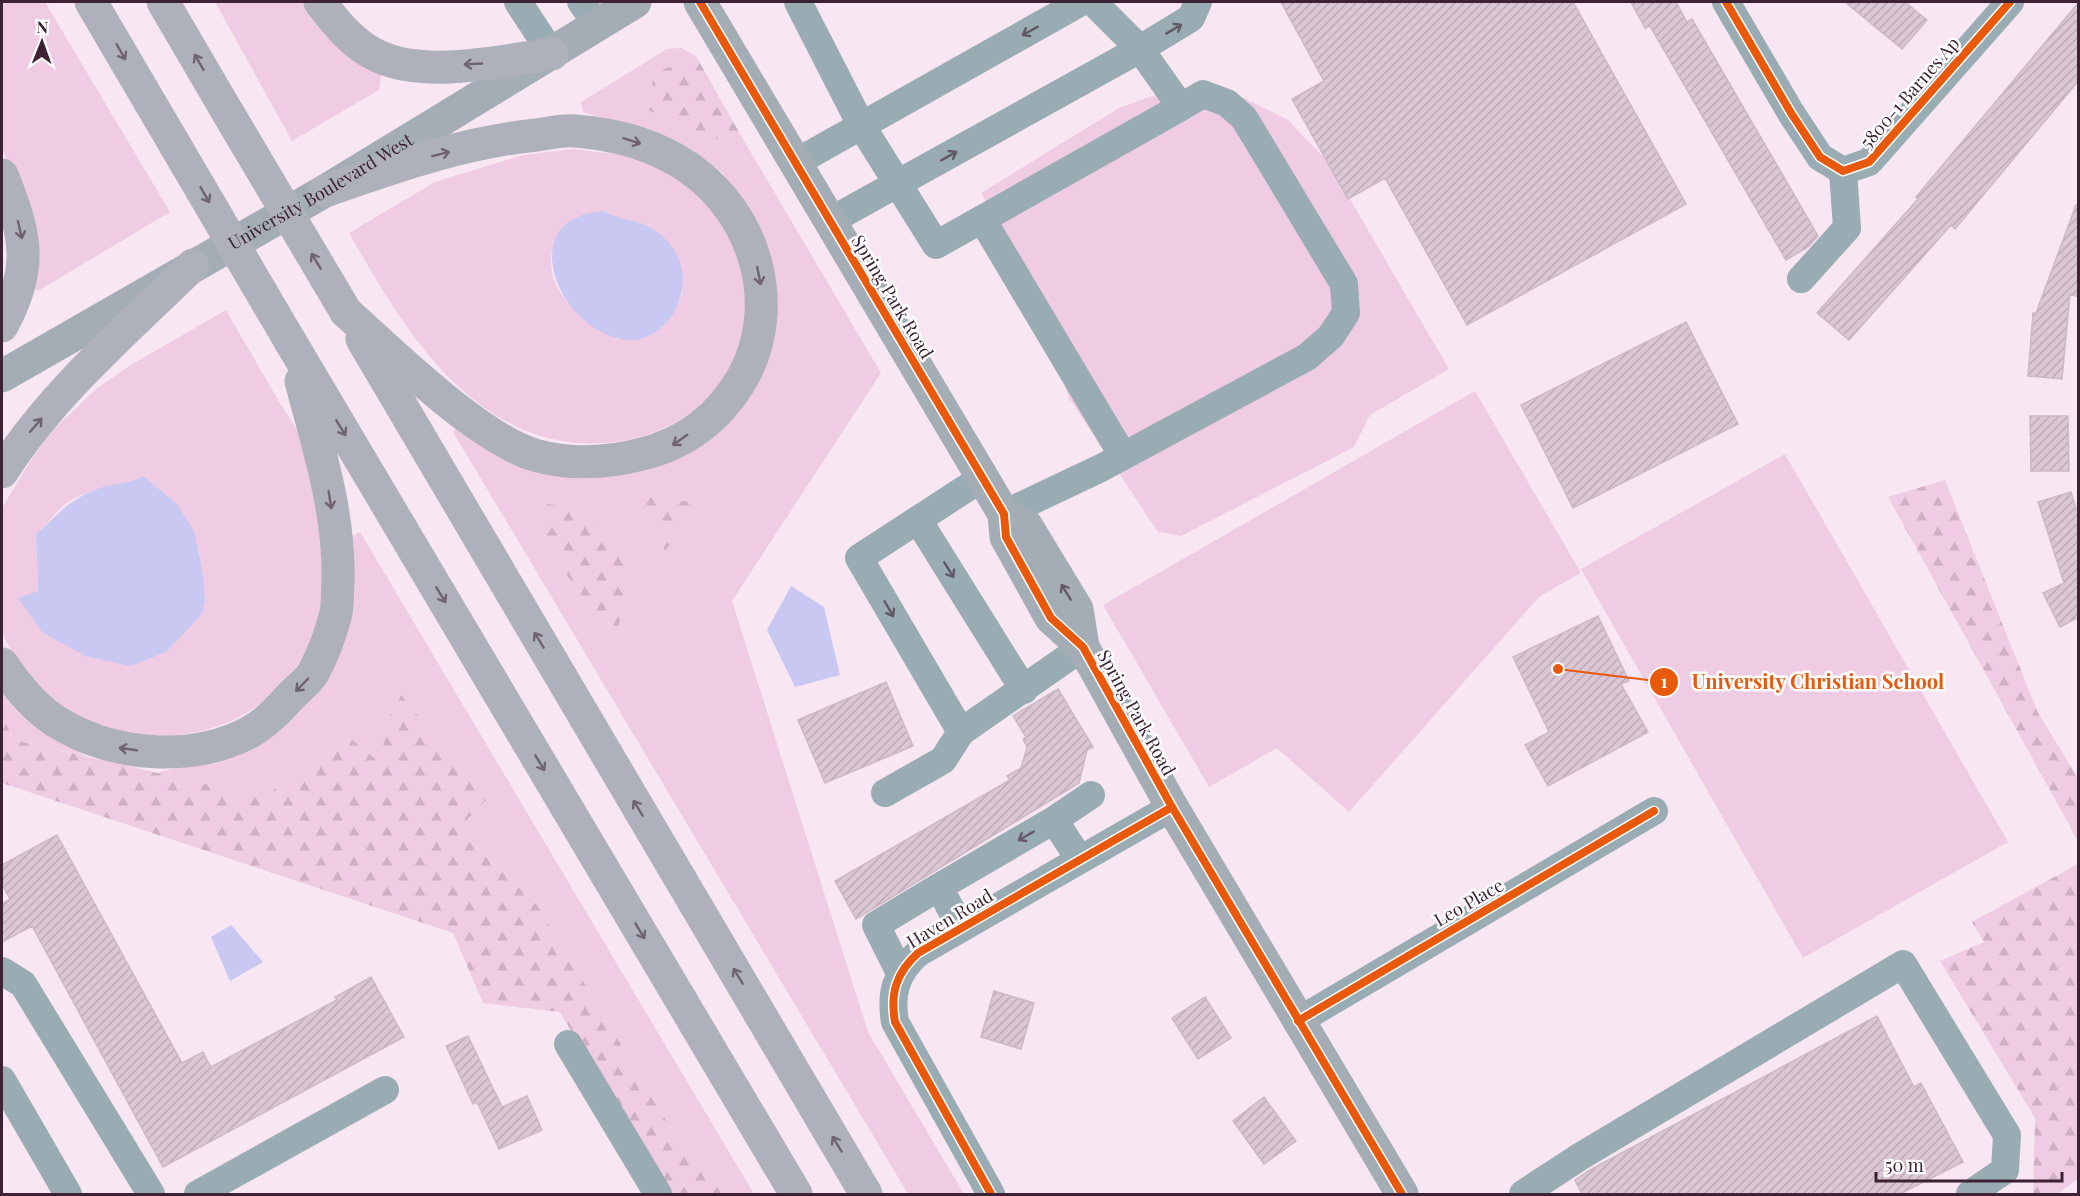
<svg xmlns="http://www.w3.org/2000/svg" width="2080" height="1196" font-family="'Playfair Display',serif">
  <defs>
    <pattern id="forest-firs" width="22" height="20" patternUnits="userSpaceOnUse" patternTransform="scale(1.5)"><rect width="22" height="20" fill="#efcce3"/><path d="M5 1l3.5 6h-7zM16 11l3.5 6h-7z" fill="#ceafc3"/></pattern>
    <pattern id="building-hatch" width="6" height="6" patternUnits="userSpaceOnUse" patternTransform="scale(1.5)"><rect width="6" height="6" fill="#dbc7d4"/><path d="M-1 1l2-2M0 6l6-6M5 7l2-2" fill="none" stroke="#bdabb7"/></pattern>
  </defs>
  <rect width="100%" height="100%" fill="#f8e7f2"/>
  <path fill="#efcce3" fill-rule="evenodd" d="M 2,2 L 45,2 L 170,212 L 38,291 L 31,287 L 32,223 L 2,148 Z
    M 215,2 L 308,2 L 382,70 L 379,90 L 292,141 Z
    M 681,48 L 696,56 L 655,73 L 716,139 L 740,134 L 881,373 L 732,601 L 868,1032 L 964,1194 L 908,1194 L 453,432 L 459,424 L 494,451 L 676,456 L 736,416 L 771,352 L 776,296 L 761,236 L 723,173 L 670,139 L 583,112 L 581,102 L 667,49 Z
    M 1155,95 L 1244,98 L 1288,120 L 1329,163 L 1449,369 L 1370,415 L 1354,447 L 1181,536 L 1158,532 L 1069,398 L 1025,266 L 981,193 L 1119,108 Z
    M 574,149 C 598,153 626,153 650,160 C 670,167 685,185 700,198 C 722,218 736,243 742,271 C 772,409 619,483 507,422 C 434,382 389,303 349,233 L 435,182 L 523,155 ZM 604,211 L 612,216 L 683,291 C 671,329 652,327 618,339 C 584,322 541,290 553,247 Z
    M 226,310 C 243,340 261,370 278,400 C 286,413 296,426 301,440 C 310,464 318,494 322,519 C 325,539 325,585 323,605 C 321,617 315,633 310,644 C 245,774 58,762 2,632 L 2,508 L 29,463 L 51,432 L 96,389 L 129,366 ZM 131,483 L 198,549 L 205,601 L 19,598 L 38,591 L 36,534 C 46,526 53,515 63,506 C 82,491 108,486 131,483 Z
    M 1475,391 L 1581,573 L 1540,596 L 1349,812 L 1277,748 L 1209,787 L 1103,605 Z
    M 1785,454 L 2008,842 L 1803,958 L 1581,569 Z
    M 360,532 L 754,1194 L 734,1194 L 726,1181 L 690,1160 L 538,906 L 458,829 L 397,691 L 379,763 L 350,738 L 263,797 L 157,773 L 240,750 L 296,713 L 349,538 Z
    M 2,684 L 20,713 L 85,756 L 14,740 L 2,716 Z"/>
  <path fill="url(#forest-firs)" d="M 696,56 L 740,134 L 716,139 L 646,109 L 655,73 Z
    M 1945,480 L 2038,713 L 2078,778 L 2078,841 L 1888,497 Z
    M 644,497 L 645,497 L 702,503 L 665,551 Z
    M 538,502 L 593,513 L 630,576 L 615,643 L 550,551 Z
    M 397,690 L 486,800 L 458,829 L 538,906 L 690,1160 L 726,1181 L 734,1194 L 667,1194 L 560,1012 L 483,1003 L 453,933 L 2,783 L 2,716 L 14,740 L 263,797 L 350,738 L 379,762 Z
    M 2078,864 L 2078,1179 L 2057,1194 L 2033,1194 L 2035,1118 L 1940,961 L 1984,942 L 1972,922 Z"/>
  <path fill="#c9c8f3" d="M 604,211 C 618,220 636,219 651,228 C 685,248 692,285 671,317 C 662,330 645,341 629,340 C 559,335 510,217 604,211 Z
    M 143,476 L 177,504 L 194,531 L 203,575 L 205,601 L 202,614 L 166,652 L 131,666 L 85,656 L 42,632 L 18,598 L 38,591 L 36,534 C 58,515 68,500 97,489 C 113,483 128,485 143,476 Z
    M 791,586 L 824,607 L 840,675 L 795,687 L 767,630 Z
    M 231,925 L 263,962 L 230,981 L 211,937 Z"/>
  <path fill="url(#building-hatch)" stroke="#cdb8c6" stroke-width="1.5" d="M 1281,2 L 1573,2 L 1686,204 L 1467,325 L 1385,178 L 1348,199 L 1292,99 L 1324,81 Z
    M 1631,2 L 1676,2 L 1687,22 L 1692,19 L 1818,236 L 1808,247 L 1786,260 L 1650,26 L 1645,28 Z
    M 1845,2 L 1905,2 L 1927,20 L 1902,49 Z
    M 2079,2 L 2079,80 L 1955,229 L 1951,225 L 1849,340 L 1817,313 L 1918,199 L 1916,197 Z
    M 2076,205 L 2079,205 L 2079,297 L 2070,294 L 2062,379 L 2028,376 L 2033,313 L 2036,313 Z
    M 1686,322 L 1738,424 L 1573,508 L 1521,405 Z
    M 2030,416 L 2068,416 L 2069,471 L 2031,471 Z
    M 2071,492 L 2079,517 L 2079,617 L 2060,627 L 2043,593 L 2064,583 L 2038,502 Z
    M 1598,616 L 1629,681 L 1621,684 L 1648,732 L 1548,786 L 1525,745 L 1549,732 L 1513,657 Z
    M 886,682 L 913,746 L 825,783 L 798,720 Z
    M 1058,689 L 1093,747 L 1087,750 L 1079,783 L 856,919 L 835,881 L 1010,780 L 1007,776 L 1021,768 L 1027,747 L 1023,739 L 1026,737 L 1013,716 Z
    M 57,835 L 182,1063 L 203,1052 L 211,1067 L 337,1000 L 335,997 L 371,977 L 404,1037 L 163,1167 L 32,926 L 2,942 L 2,904 L 10,899 L 2,884 L 2,865 Z
    M 994,991 L 1034,1003 L 1021,1049 L 981,1037 Z
    M 1205,997 L 1231,1038 L 1198,1059 L 1172,1018 Z
    M 1877,1016 L 1914,1087 L 1921,1083 L 1963,1162 L 1900,1194 L 1582,1194 L 1575,1180 L 1590,1170 Z
    M 468,1036 L 502,1107 L 527,1096 L 542,1130 L 499,1149 L 477,1102 L 473,1104 L 446,1046 Z
    M 1264,1097 L 1296,1141 L 1264,1164 L 1233,1121 Z"/>
  <g fill="none" stroke-linecap="round" stroke-linejoin="round">
    <path stroke="#9aacb3" stroke-width="28" d="M 518,2 L 552,54
      M 581,2 L 598,26
      M 798,2 L 861,125 L 936,245 L 1181,107
      M 1726,2 L 1791,113 L 1820,157 L 1843,171 L 1869,162 L 2010,2
      M 795,163 L 1081,2
      M 982,219 L 1123,456
      M 830,221 L 1140,49 L 1191,18 L 1198,2
      M 1801,279 L 1847,228 L 1843,171
      M 1004,514 L 1101,468 L 1307,357 L 1331,336 L 1346,313 L 1344,284 L 1244,118 L 1227,103 L 1203,94 L 1181,107 L 1140,49 L 1093,2
      M 918,520 L 1024,690
      M 961,732 L 859,558 L 982,478
      M 885,793 L 943,760 L 961,732 L 1083,647
      M 1054,820 L 1091,795
      M 961,928 L 939,887 L 1054,820 L 1080,860
      M 2,971 L 23,984 L 151,1194
      M 900,973 L 876,925 L 939,887
      M 1298,1021 L 1654,811
      M 568,1044 L 658,1194
      M 2,1080 L 68,1194
      M 198,1194 L 385,1090
      M 991,1194 L 895,1022 C 890,993 896,973 918,953 L 1172,807
      M 1523,1194 L 1581,1156 L 1903,964 L 2007,1135 L 2005,1170 L 1970,1194"/>
    <g stroke="#a4acb6" stroke-width="33">
      <path d="M 700,2 L 1004,514 L 1006,537 L 1051,618 L 1083,647 L 1172,807 L 1402,1194"/>
      <path id="s1" d="M 2,376 L 325,191 L 635,2"/>
      <path d="M 1004,514 L 1026,525 L 1077,609 L 1083,647"/>
    </g>
    <path stroke="#aeb1bb" stroke-width="33" d="M 91,2 L 175,145
      M 163,2 L 228,113
      M 320,2 C 336,23 354,46 380,57 C 427,78 501,61 552,54
      M 2,175 C 26,235 34,267 2,326
      M 325,191 C 394,167 464,142 537,135 C 549,133 563,130 575,131 C 615,134 656,145 689,168 C 756,214 782,306 743,377 C 720,417 687,443 642,454 C 608,463 573,465 538,456 C 479,440 392,353 346,312
      M 362,339 L 866,1194
      M 290,341 L 796,1194
      M 2,472 C 52,393 127,330 193,265
      M 2,664 C 18,688 37,711 62,725 C 117,757 193,762 250,732 C 266,723 279,709 291,696 C 298,689 308,681 313,673 C 323,655 331,633 336,613 C 338,604 337,592 338,582 C 340,513 318,446 301,381"/>
    <path stroke="#aeb1bb" stroke-width="33" d="M 228,113 L 346,312
      M 175,145 L 290,341"/>
    <g stroke="#fff" stroke-width="11">
      <path id="cycleway" d="M 700,2 L 1004,514 L 1006,537 L 1051,618 L 1083,647 L 1172,807 L 1402,1194
        M 1726,2 L 1791,113 L 1820,157 L 1843,171 L 1869,162 L 2010,2
        M 1298,1021 L 1654,811
        M 991,1194 L 895,1022 C 890,993 896,973 918,953 L 1172,807"/>
    </g>
    <use href="#cycleway" stroke="#e8590c" stroke-width="8"/>
  </g>
  <defs><path id="oneway-shaft" d="M-6 0H5M1.5-3L5.5 0L1.5 3" fill="none" stroke-width="1.6" stroke-linecap="round" stroke-linejoin="round" transform="scale(1.5)"/></defs>
  <g stroke="#625967">
    <use href="#oneway-shaft" transform="translate(1174 29) rotate(-31)"/>
    <use href="#oneway-shaft" transform="translate(1030 31) rotate(151)"/>
    <use href="#oneway-shaft" transform="translate(949 156) rotate(-29)"/>
    <use href="#oneway-shaft" transform="translate(949 570) rotate(58)"/>
    <use href="#oneway-shaft" transform="translate(889 609) rotate(60)"/>
    <use href="#oneway-shaft" transform="translate(1026 836) rotate(150)"/>
  </g>
  <g stroke="#6f6271">
    <use href="#oneway-shaft" transform="translate(121 52) rotate(60)"/>
    <use href="#oneway-shaft" transform="translate(199 62) rotate(-120)"/>
    <use href="#oneway-shaft" transform="translate(473 64) rotate(177)"/>
    <use href="#oneway-shaft" transform="translate(632 141) rotate(18)"/>
    <use href="#oneway-shaft" transform="translate(441 154) rotate(-14)"/>
    <use href="#oneway-shaft" transform="translate(205 195) rotate(60)"/>
    <use href="#oneway-shaft" transform="translate(20 230) rotate(77)"/>
    <use href="#oneway-shaft" transform="translate(316 261) rotate(-121)"/>
    <use href="#oneway-shaft" transform="translate(759 276) rotate(79)"/>
    <use href="#oneway-shaft" transform="translate(36 425) rotate(-49)"/>
    <use href="#oneway-shaft" transform="translate(341 428) rotate(59)"/>
    <use href="#oneway-shaft" transform="translate(680 440) rotate(145)"/>
    <use href="#oneway-shaft" transform="translate(330 500) rotate(81)"/>
    <use href="#oneway-shaft" transform="translate(441 595) rotate(59)"/>
    <use href="#oneway-shaft" transform="translate(539 640) rotate(-121)"/>
    <use href="#oneway-shaft" transform="translate(302 685) rotate(134)"/>
    <use href="#oneway-shaft" transform="translate(128 749) rotate(-172)"/>
    <use href="#oneway-shaft" transform="translate(540 763) rotate(59)"/>
    <use href="#oneway-shaft" transform="translate(638 808) rotate(-121)"/>
    <use href="#oneway-shaft" transform="translate(640 931) rotate(59)"/>
    <use href="#oneway-shaft" transform="translate(738 976) rotate(-121)"/>
    <use href="#oneway-shaft" transform="translate(837 1144) rotate(-121)"/>
  </g>
  <use stroke="#665968" href="#oneway-shaft" transform="translate(1066 592) rotate(-121)"/>
  <g text-anchor="middle" stroke-width="5" stroke-linejoin="round" paint-order="stroke">
    <g font-size="18" fill="#3c2234" stroke="#fff">
      <text transform="translate(1910 93) rotate(-49)" y="6">5800-1 Barnes Ap</text>
      <text dy="6" stroke="none"><textPath href="#s1" startOffset="368">University Boulevard West</textPath></text>
      <text transform="translate(892 297) rotate(59)" y="6">Spring Park Road</text>
      <text transform="translate(1136 713) rotate(61)" y="6">Spring Park Road</text>
      <text transform="translate(1469 903) rotate(-30)" y="6">Leo Place</text>
      <text transform="translate(950 919) rotate(-31)" y="6">Haven Road</text>
    </g>
  </g>
  <path fill="none" stroke="#e8590c" stroke-width="2" d="M1558 669L1664 682"/>
  <g fill="#e8590c" stroke="#fff" stroke-width="2">
    <circle cx="1558" cy="669" r="6"/>
    <circle cx="1664" cy="682" r="15"/>
  </g>
  <g font-size="18" text-anchor="middle" font-weight="bold" fill="#fff">
    <text x="1664" y="688">1</text>
  </g>
  <g font-size="20" text-anchor="middle" font-weight="bold" fill="#e8590c" stroke="#fff" stroke-width="5" stroke-linejoin="round" paint-order="stroke">
    <text x="1818" y="689">University Christian School</text>
  </g>
  <rect width="2080" height="1196" fill="none" stroke="#3c2234" stroke-width="6"/>
  <g transform="translate(42 42) rotate(1)" stroke="#ffffff" stroke-width="4.5" paint-order="stroke">
  <path d="M0-4.5L10 22L0 15L-10 22Z" fill="#3c2234"/>
  <text y="-9" font-size="16" font-weight="bold" text-anchor="middle" fill="#3c2234">N</text>
  </g>
  <path d="M1876 1172v9h186v-9" fill="none" stroke="#3c2234" stroke-width="3"/>
  <text x="1885" y="1172" font-size="18" fill="#3c2234" stroke="#ffffff" stroke-width="4.5" paint-order="stroke">50 m</text>
</svg>
